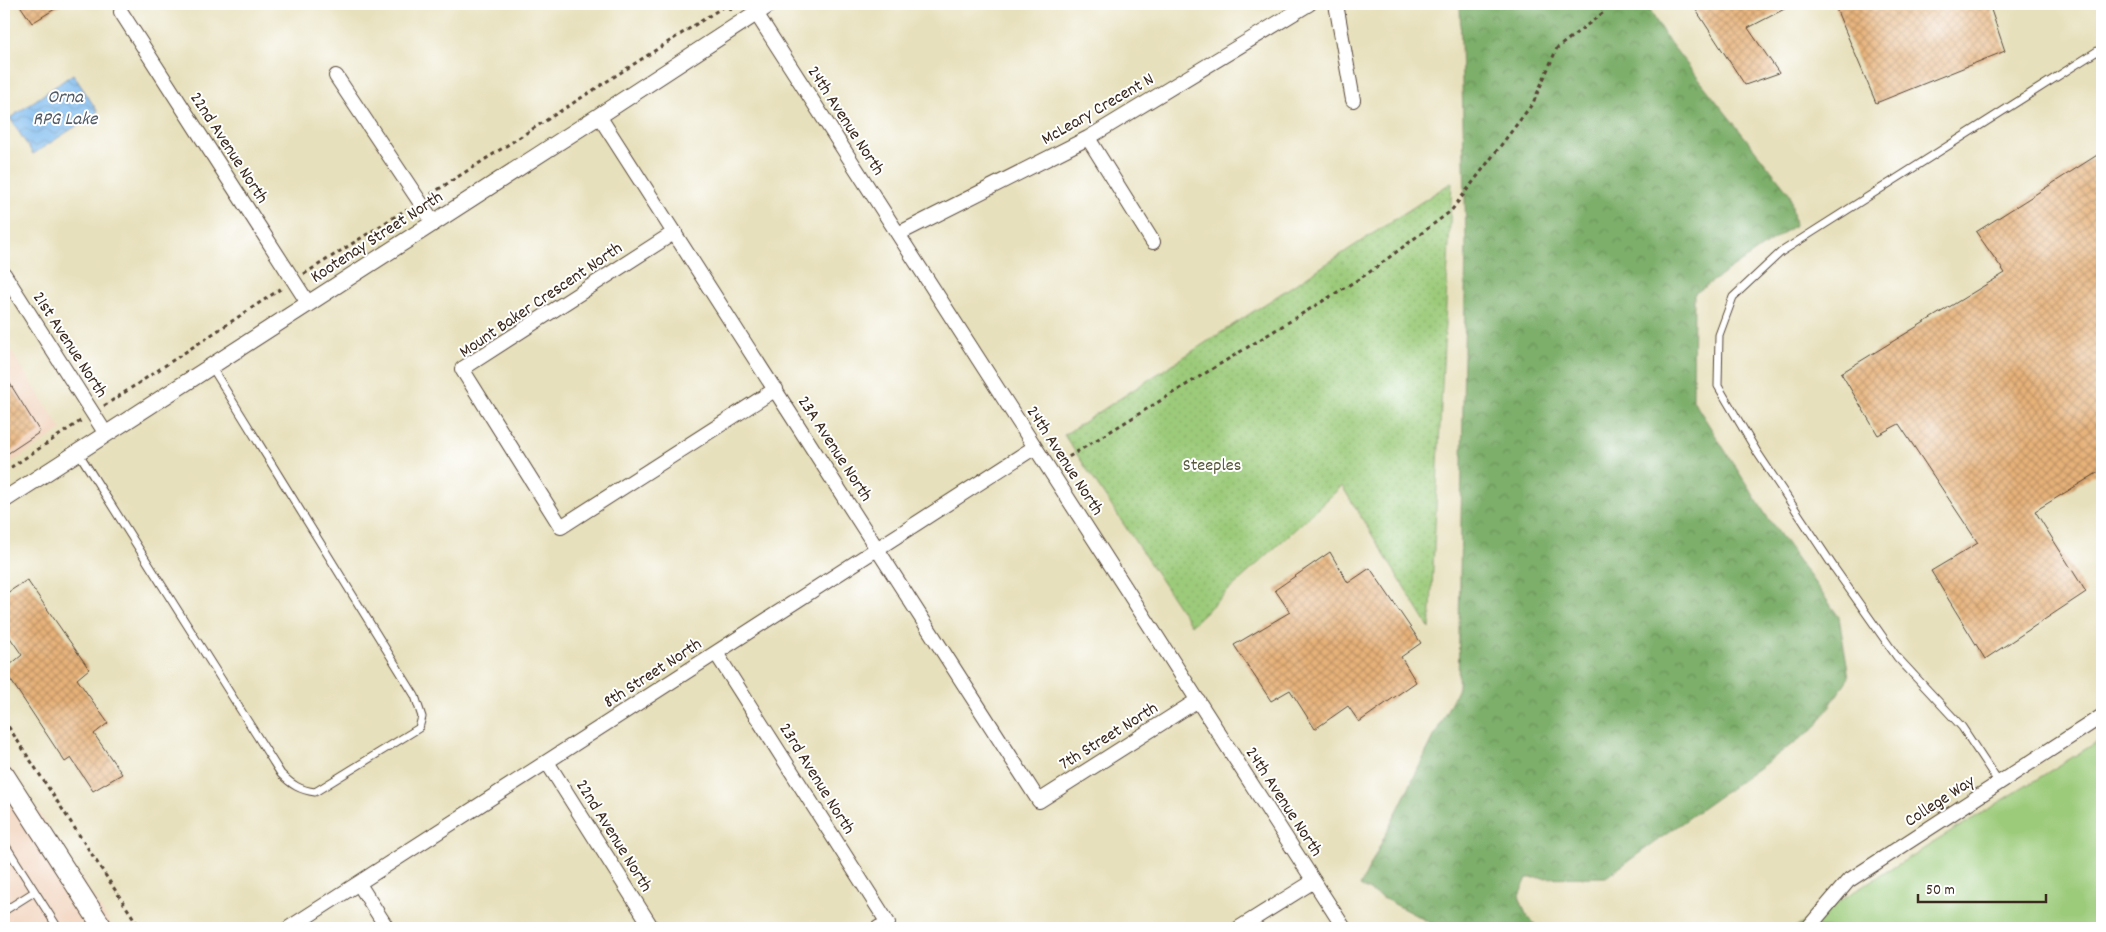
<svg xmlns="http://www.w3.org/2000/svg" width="2106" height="932" font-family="Dekko,sans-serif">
  <defs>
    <pattern id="forest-crowns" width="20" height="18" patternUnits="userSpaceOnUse" patternTransform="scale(1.25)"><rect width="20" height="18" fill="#7daf6a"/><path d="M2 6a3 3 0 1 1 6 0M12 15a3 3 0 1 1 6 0" fill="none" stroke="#688f57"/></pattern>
    <pattern id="park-dots" width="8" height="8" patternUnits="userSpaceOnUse" patternTransform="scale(1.25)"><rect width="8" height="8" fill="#9ccb7a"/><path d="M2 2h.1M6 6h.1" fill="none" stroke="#87ae69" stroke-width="1.8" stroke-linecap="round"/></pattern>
    <pattern id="water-waves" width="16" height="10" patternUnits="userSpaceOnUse" patternTransform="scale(1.25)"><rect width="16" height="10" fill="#7bbaee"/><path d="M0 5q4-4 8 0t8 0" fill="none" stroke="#6697c0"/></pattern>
    <pattern id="building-cross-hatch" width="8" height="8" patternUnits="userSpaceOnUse" patternTransform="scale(1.25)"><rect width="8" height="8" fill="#e7b279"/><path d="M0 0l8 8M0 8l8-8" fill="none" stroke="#bc9163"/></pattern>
  </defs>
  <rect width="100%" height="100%" fill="#fff"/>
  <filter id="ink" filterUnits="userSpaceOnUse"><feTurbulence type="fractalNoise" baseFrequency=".02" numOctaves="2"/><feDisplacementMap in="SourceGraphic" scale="10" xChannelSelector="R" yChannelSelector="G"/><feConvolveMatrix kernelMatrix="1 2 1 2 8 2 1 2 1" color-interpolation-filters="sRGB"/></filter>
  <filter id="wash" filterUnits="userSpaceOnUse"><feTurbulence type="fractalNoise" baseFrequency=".0096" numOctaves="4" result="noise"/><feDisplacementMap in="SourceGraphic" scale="20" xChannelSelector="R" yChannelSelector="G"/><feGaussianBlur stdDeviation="1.12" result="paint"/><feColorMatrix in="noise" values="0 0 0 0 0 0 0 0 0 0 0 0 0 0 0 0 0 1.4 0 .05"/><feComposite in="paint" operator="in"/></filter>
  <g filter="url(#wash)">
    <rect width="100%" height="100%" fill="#e7e0bc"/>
    <path fill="#f2d4be" d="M 4,340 L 62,430 L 4,467 Z
      M 4,758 L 113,928 L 4,928 Z"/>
    <path fill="#9ccb7a" stroke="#6c7a4c" d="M 2102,739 L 2102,928 L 1795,928 Z"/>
    <path fill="url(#forest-crowns)" stroke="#5c6c44" d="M 1460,4 L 1646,4 L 1667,39 L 1790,194 L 1795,225 L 1694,294 L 1693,400 L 1766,515 L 1839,617 L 1849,677 L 1815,728 L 1606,877 L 1527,878 L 1519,896 L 1527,917 L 1539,928 L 1440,928 L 1360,886 L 1458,688 L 1466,239 Z"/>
    <path fill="url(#park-dots)" stroke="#6c7a4c" d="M 1452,182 L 1430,629 L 1342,486 L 1191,625 L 1064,435 Z"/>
    <path fill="url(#water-waves)" stroke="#5b7286" d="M 73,74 L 98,112 L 33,154 L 10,118 Z"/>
    <g id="blocks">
      <path fill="url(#building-cross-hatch)" d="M 19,4 L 63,4 L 32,23 Z
        M 1692,4 L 1794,4 L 1748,28 L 1779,73 L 1745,85 Z
        M 1834,4 L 1989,4 L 2005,51 L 1876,103 Z
        M 2102,152 L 2102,470 L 2035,511 L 2086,592 L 1985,659 L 1931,571 L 1978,543 L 1899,424 L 1878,435 L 1841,373 L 2005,273 L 1976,232 Z
        M 4,374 L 40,432 L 4,456 Z
        M 1330,552 L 1348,583 L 1370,568 L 1421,643 L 1401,657 L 1416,682 L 1359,722 L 1348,706 L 1315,729 L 1290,690 L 1271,701 L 1234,645 L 1290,612 L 1275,590 Z
        M 27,580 L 89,669 L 77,679 L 108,723 L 94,734 L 122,774 L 93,791 L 71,758 L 65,762 L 4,670 L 22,655 L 4,629 L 4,595 Z"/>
    </g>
  </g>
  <g filter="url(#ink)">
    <use href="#blocks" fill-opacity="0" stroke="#554536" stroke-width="1"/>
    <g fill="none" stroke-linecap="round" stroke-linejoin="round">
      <g stroke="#554536" stroke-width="9">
        <path id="service" d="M 78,452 L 281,774 C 292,785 300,790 315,792 L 419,728 L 422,717 L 415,696 L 211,366
          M 1999,783 L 1962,727 L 1897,657 L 1835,569 L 1757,452 L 1718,386 L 1719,335 L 1733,297 L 1781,252 L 2102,48
          M 4,843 L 58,928
          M 4,911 L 34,892"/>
      </g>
      <g stroke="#554536" stroke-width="16">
        <path id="minor" d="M 1336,4 L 1353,100
          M 121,12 L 308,303
          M 756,13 L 1344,928
          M 336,76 L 434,223
          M 599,116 L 1039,801 L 1198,700
          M 1088,138 L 1153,242
          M 675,232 L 462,369 L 561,527 L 776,389
          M 898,234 L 1088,138 L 1309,4
          M 4,274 L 106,434
          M 716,653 L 888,923 L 878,928
          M 547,762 L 652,928
          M 359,884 L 387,928
          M 289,928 L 1035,447
          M 1239,928 L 1314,881
          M 1808,928 L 1848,881 L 2102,716"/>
      </g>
      <g stroke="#554536" stroke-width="18">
        <path id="tertiary" d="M 4,500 L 599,116 L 770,4"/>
      </g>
      <g stroke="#554536" stroke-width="21">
        <path id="secondary" d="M 4,774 L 103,928"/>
      </g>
      <path stroke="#554536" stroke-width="3" stroke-dasharray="4 4" stroke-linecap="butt" d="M 431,194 L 723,7 L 733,9
        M 304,274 L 407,209
        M 104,406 L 282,288
        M 1062,461 L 1367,274 L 1451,211 L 1533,103 L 1557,48 L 1604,12 L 1600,4
        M 4,472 L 82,420
        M 4,720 L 140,928"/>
      <use href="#service" stroke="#fff" stroke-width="7"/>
      <use href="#minor" stroke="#fff" stroke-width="14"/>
      <use href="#tertiary" stroke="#fff" stroke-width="16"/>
      <use href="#secondary" stroke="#fff" stroke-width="19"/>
    </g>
  </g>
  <g text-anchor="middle" stroke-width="4" stroke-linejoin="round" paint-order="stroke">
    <g font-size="18" fill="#3b2a1e" stroke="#fff">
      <text transform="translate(1097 108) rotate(-30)" y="6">McLeary Crecent N</text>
      <text transform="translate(847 120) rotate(57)" y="6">24th Avenue North</text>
      <text transform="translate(230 147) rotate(57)" y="6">22nd Avenue North</text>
      <text transform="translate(376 236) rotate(-33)" y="6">Kootenay Street North</text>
      <text transform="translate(540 299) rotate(-34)" y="6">Mount Baker Crescent North</text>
      <text transform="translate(71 344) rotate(57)" y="6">21st Avenue North</text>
      <text transform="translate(836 448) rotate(57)" y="6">23A Avenue North</text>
      <text transform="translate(1066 460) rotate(57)" y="6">24th Avenue North</text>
      <text transform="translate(652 672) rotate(-33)" y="6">8th Street North</text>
      <text transform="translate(1108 735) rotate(-32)" y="6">7th Street North</text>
      <text transform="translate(818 778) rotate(58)" y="6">23rd Avenue North</text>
      <text transform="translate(1939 800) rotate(-33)" y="6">College Way</text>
      <text transform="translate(1285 801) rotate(57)" y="6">24th Avenue North</text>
      <text transform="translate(615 835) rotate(58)" y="6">22nd Avenue North</text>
    </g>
    <g font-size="18" fill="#585a3a" stroke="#fff">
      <text x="1212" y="470">Steeples</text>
    </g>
    <g font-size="19" font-style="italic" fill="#515c67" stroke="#fff">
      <text x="65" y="102">Orna<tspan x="65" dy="22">RPG Lake</tspan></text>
    </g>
  </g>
  <rect width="2106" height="932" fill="none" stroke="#fff" stroke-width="20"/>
  <path d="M1918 894v8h128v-8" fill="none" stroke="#3b2a1e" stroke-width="2.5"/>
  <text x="1926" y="894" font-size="15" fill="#3b2a1e" stroke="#ffffff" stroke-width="4" paint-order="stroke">50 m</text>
</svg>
